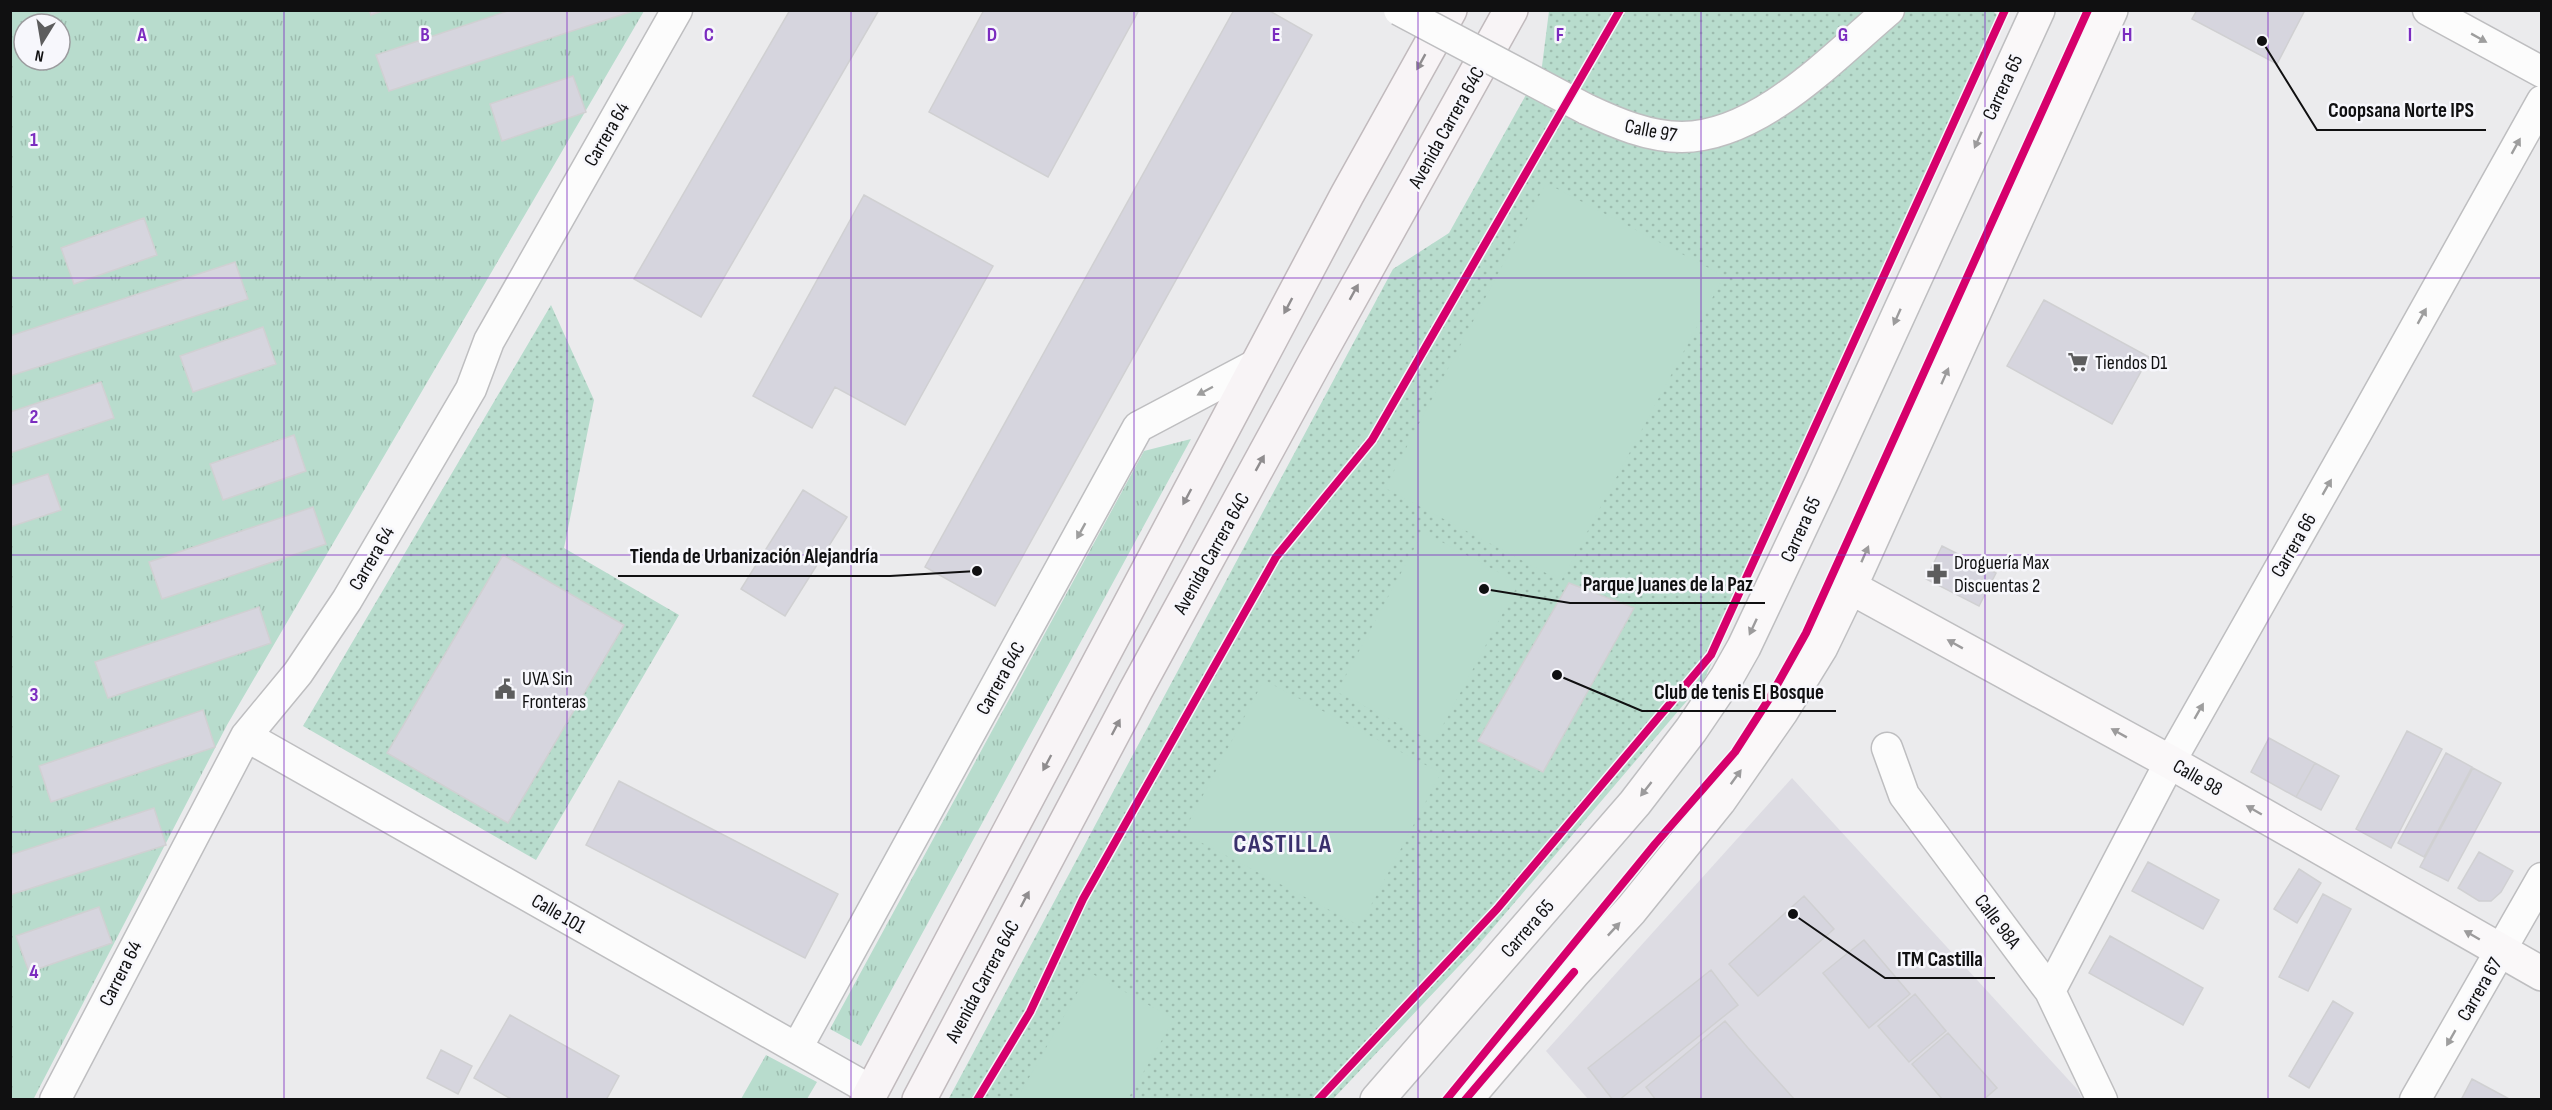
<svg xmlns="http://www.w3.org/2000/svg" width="2552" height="1110" font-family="'Sofia Sans Condensed',sans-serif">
  <defs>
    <pattern id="grass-tufts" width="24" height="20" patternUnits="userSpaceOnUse" patternTransform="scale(1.5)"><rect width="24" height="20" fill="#b8dccd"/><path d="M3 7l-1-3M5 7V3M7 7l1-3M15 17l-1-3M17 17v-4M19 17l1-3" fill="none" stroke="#9dbcaf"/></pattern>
    <pattern id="park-dots" width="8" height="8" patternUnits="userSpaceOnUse" patternTransform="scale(1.5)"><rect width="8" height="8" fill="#b8dccd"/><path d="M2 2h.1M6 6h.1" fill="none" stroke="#9dbcaf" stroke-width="1.8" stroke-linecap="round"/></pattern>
  </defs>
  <rect width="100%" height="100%" fill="#ebebed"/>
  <path fill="#dddce3" d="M 1792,778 L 2077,1089 L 2083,1099 L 1588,1099 L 1546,1051 Z"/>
  <path fill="url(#grass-tufts)" fill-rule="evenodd" d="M 10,11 L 644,11 L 227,725 L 33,1100 L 10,1099 ZM 24,24 L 60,24 L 60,60 L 24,60 Z
    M 1191,439 L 861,1046 L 830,1029 L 1144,451 Z
    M 766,1055 L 817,1082 L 807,1099 L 741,1099 Z"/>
  <path fill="url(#park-dots)" d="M 1549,11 L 1993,11 L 2004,22 L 1703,682 L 1474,950 L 1333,1099 L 948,1100 L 1393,269 L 1449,233 L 1542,66 Z
    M 551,305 L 594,400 L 564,548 L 679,615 L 536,860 L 303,726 Z"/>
  <path fill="#b8dccd" d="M 1546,183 L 1724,276 L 1561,581 L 1385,488 Z
    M 1423,532 L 1519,583 L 1434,742 L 1337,692 Z
    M 1264,680 L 1441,773 L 1360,926 L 1183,833 Z
    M 1089,972 L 1174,1019 L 1128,1099 L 1017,1099 Z"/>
  <path fill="#d6d5de" stroke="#d0d0d2" stroke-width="1.5" d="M 369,10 L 385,10 L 371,15 Z
    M 511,10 L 633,11 L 389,91 L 376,55 Z
    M 790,10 L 879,10 L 701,317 L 634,279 Z
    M 984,10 L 1139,10 L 1048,177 L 929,112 Z
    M 1234,10 L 1268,10 L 1312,35 L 995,606 L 925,567 Z
    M 2197,10 L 2305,10 L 2277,64 L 2192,19 Z
    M 573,76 L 586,112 L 502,141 L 490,104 Z
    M 864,195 L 993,266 L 905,425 L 835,387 L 812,428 L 753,396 Z
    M 144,218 L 157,255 L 74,284 L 61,248 Z
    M 235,262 L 248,299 L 10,376 L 10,336 Z
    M 2044,300 L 2149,357 L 2112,424 L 2007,366 Z
    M 263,327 L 276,364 L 193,392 L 180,356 Z
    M 101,382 L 114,418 L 10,453 L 10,412 Z
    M 294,435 L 306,471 L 223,500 L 210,464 Z
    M 48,474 L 61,510 L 10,527 L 10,486 Z
    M 803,490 L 847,517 L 785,616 L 741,589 Z
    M 313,507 L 326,544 L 162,599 L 149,562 Z
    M 1942,546 L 1996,573 L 1979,606 L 1926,579 Z
    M 503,555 L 624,625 L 508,823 L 387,753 Z
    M 1569,583 L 1634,608 L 1543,772 L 1478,741 Z
    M 259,607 L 271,643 L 108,698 L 95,662 Z
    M 203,710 L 215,747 L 51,802 L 39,766 Z
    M 2407,731 L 2442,749 L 2391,848 L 2356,829 Z
    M 2269,738 L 2315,763 L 2296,797 L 2251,772 Z
    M 2446,753 L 2472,767 L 2424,857 L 2398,843 Z
    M 2315,763 L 2339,776 L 2321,810 L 2296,797 Z
    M 2473,768 L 2501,783 L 2448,881 L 2420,867 Z
    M 619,781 L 838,894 L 805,958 L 586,845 Z
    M 154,808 L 166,845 L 10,895 L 10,855 Z
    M 2479,852 L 2513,871 L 2501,892 L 2491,901 L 2479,901 L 2458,888 Z
    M 2148,862 L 2219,900 L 2203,929 L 2132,891 Z
    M 2299,869 L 2321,883 L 2297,923 L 2274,909 Z
    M 2323,894 L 2351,909 L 2308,991 L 2279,977 Z
    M 1804,896 L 1834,929 L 1758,996 L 1729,964 Z
    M 99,907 L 112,943 L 29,972 L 16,936 Z
    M 2110,936 L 2203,988 L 2183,1025 L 2089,973 Z
    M 1864,940 L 1910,994 L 1869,1028 L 1823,973 Z
    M 1711,970 L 1738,1005 L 1619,1100 L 1613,1100 L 1588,1068 Z
    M 1915,994 L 1946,1031 L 1909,1062 L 1878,1026 Z
    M 2333,1001 L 2353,1013 L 2309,1088 L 2289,1076 Z
    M 510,1015 L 619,1076 L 606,1100 L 513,1100 L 474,1078 Z
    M 1725,1021 L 1748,1048 L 1795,1100 L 1656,1100 L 1646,1087 Z
    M 1948,1033 L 1997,1088 L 1983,1100 L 1943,1100 L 1912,1064 Z
    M 441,1050 L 472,1066 L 458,1094 L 427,1078 Z
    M 2472,1079 L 2511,1100 L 2461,1100 Z"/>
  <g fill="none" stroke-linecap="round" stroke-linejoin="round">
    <g stroke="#bebec0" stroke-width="33">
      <path id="street" d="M 2428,10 L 2542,72
        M 1586,109 C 1616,123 1648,137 1682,137 C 1760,136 1832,58 1889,10
        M 246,736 L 872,1091
        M 1887,748 L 1904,795 L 2050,991 L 2102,1100
        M 2050,991 L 2170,762 L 2358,430 L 2542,101
        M 797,1048 L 1138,427 L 1257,364
        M 55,1100 L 246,736 L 298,673 L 347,600 L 471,389 L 489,341 L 677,10
        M 2415,1100 L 2542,878"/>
    </g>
    <g stroke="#bebec0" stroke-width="36">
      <path id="secondary" d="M 1850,587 L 2170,762 L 2542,974
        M 1377,1100 L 1635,803 L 1691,730 L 1727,677 L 1744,647 L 1821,484 L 2038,10
        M 1465,1100 L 1574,972 L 1631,910 L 1719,801 L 1781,712 L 1821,647 L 1850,587 L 2111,10"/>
    </g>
    <g stroke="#c1babd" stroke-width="36">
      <path id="primary" d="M 867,1100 L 1347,195 L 1450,10
        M 919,1100 L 1136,690 L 1315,362 L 1511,10"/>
    </g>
    <use href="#street" stroke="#fcfcfc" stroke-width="30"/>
    <use href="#secondary" stroke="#faf8f9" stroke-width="33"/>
    <use href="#primary" stroke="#f8f4f6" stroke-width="33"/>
    <g stroke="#bebec0" stroke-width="33" stroke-linecap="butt">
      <path id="street-bridge" d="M 1399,10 L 1586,109"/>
    </g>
    <use href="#street-bridge" stroke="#fcfcfc" stroke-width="30"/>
    <g stroke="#f7f7fc" stroke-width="11">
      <path id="cycleway" d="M 977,1100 L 1030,1012 L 1083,899 L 1276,557 L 1372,440 L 1620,10
        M 1318,1100 L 1497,909 L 1711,655 L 2005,10
        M 1446,1100 L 1655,844 L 1735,752 L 1769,699 L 1806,633 L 2088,10
        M 1465,1100 L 1574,972"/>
    </g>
    <use href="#cycleway" stroke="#d6006c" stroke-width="8"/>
  </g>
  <defs><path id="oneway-solid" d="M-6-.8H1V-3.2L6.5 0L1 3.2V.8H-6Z" transform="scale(1.5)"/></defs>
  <g fill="#9e9e9e">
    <use href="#oneway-solid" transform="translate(2479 38) rotate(29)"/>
    <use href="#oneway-solid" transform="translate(2516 146) rotate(-61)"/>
    <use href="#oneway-solid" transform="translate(2422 316) rotate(-61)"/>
    <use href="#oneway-solid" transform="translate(1205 391) rotate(152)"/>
    <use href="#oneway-solid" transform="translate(2327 487) rotate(-60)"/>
    <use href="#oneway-solid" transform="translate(1081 531) rotate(119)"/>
    <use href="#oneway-solid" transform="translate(2199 711) rotate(-60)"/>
    <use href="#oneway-solid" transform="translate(2451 1038) rotate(120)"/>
  </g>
  <g fill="#908d8f">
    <use href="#oneway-solid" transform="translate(1421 62) rotate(119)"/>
    <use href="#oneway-solid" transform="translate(1354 292) rotate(-61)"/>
    <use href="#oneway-solid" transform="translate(1288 306) rotate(118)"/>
    <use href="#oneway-solid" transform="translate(1260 463) rotate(-61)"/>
    <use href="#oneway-solid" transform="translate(1187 497) rotate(118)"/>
    <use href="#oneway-solid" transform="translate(1116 727) rotate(-62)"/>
    <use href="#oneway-solid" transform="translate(1047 763) rotate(118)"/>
    <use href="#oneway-solid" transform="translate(1025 899) rotate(-62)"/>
  </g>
  <g fill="#9c9b9c">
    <use href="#oneway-solid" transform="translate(1978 140) rotate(114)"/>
    <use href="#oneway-solid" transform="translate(1897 317) rotate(114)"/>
    <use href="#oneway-solid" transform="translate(1945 376) rotate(-66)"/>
    <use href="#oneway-solid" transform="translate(1865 554) rotate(-66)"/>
    <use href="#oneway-solid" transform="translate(1753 627) rotate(115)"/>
    <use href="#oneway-solid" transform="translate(1955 644) rotate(-151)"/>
    <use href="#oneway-solid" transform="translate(2119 733) rotate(-151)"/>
    <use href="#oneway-solid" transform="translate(1736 777) rotate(-54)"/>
    <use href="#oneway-solid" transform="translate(1646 789) rotate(128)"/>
    <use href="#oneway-solid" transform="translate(2254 810) rotate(-150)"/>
    <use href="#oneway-solid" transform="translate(1614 929) rotate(-47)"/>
    <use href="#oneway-solid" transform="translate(2472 935) rotate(-150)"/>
  </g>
  <path fill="none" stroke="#7b2cbf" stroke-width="1.5" stroke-opacity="0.55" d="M 284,10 L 284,1100M 567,10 L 567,1100M 851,10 L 851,1100M 1134,10 L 1134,1100M 1418,10 L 1418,1100M 1701,10 L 1701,1100M 1985,10 L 1985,1100M 2268,10 L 2268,1100M 10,278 L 2542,278M 10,555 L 2542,555M 10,832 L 2542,832"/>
  <defs>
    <g id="supermarket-bare" transform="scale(1.62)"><path d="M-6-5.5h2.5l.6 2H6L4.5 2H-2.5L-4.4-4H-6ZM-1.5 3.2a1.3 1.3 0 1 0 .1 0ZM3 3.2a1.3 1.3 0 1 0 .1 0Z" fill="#5d5d5e" stroke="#f7f7fc" stroke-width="2.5" paint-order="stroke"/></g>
    <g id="pharmacy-bare" transform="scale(1.62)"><path d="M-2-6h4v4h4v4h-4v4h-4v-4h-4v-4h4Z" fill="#5d5d5e" stroke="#f7f7fc" stroke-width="2.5" paint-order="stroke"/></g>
    <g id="civic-bare" transform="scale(1.62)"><path d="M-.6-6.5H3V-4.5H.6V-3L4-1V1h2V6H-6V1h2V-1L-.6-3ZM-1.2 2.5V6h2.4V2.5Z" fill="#5d5d5e" stroke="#f7f7fc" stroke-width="2.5" paint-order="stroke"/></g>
  </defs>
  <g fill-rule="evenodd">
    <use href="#supermarket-bare" x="2078" y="362"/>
    <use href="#pharmacy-bare" x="1937" y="574"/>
    <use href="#civic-bare" x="505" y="689"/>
  </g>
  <g text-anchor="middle" stroke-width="5" stroke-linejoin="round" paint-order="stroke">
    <g font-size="20" fill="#101011" stroke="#f7f7fc">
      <text transform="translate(2002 87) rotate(-65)" y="7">Carrera 65</text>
      <text transform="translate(1446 127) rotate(-61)" y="7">Avenida Carrera 64C</text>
      <text transform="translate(1651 130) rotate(11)" y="7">Calle 97</text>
      <text transform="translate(606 134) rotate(-60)" y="7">Carrera 64</text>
      <text transform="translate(1800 529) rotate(-65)" y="7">Carrera 65</text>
      <text transform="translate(2293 545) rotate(-60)" y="7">Carrera 66</text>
      <text transform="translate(1211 553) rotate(-61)" y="7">Avenida Carrera 64C</text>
      <text transform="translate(371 558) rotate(-60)" y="7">Carrera 64</text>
      <text transform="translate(1000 678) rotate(-61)" y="7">Carrera 64C</text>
      <text transform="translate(2198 777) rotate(30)" y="7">Calle 98</text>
      <text transform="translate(559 913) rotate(30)" y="7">Calle 101</text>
      <text transform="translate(1998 921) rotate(53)" y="7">Calle 98A</text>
      <text transform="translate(1527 928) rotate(-49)" y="7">Carrera 65</text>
      <text transform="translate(120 973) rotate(-63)" y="7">Carrera 64</text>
      <text transform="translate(982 981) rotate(-62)" y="7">Avenida Carrera 64C</text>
      <text transform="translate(2479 989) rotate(-60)" y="7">Carrera 67</text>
    </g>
    <g font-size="20" fill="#101011" stroke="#f7f7fc" text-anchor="start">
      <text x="2095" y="369">Tiendos D1</text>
      <text x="1954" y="569">Droguería Max<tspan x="1954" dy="23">Discuentas 2</tspan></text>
      <text x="522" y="685">UVA Sin<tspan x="522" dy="23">Fronteras</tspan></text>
    </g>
    <g font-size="26" font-weight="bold" letter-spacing="1.5" fill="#3a306c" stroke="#f7f7fc">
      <text x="1283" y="852">CASTILLA</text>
    </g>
  </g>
  <g font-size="20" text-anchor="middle" font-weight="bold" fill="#7b2cbf" stroke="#f7f7fc" stroke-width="5" stroke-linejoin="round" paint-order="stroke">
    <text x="142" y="41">A</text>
    <text x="425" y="41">B</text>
    <text x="709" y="41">C</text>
    <text x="992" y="41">D</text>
    <text x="1276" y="41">E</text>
    <text x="1560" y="41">F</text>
    <text x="1843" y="41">G</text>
    <text x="2127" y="41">H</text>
    <text x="2410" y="41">I</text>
    <text x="34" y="146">1</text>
    <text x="34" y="423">2</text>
    <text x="34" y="701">3</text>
    <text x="34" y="978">4</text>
  </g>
  <path fill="none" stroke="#101011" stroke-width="2" d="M2262 41L2317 130H2486M977 571L890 576H618M1484 589L1570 603H1765M1557 675L1642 711H1836M1793 914L1885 978H1995"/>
  <g fill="#101011" stroke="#f7f7fc" stroke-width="2">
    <circle cx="2262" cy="41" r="6"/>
    <circle cx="977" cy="571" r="6"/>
    <circle cx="1484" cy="589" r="6"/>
    <circle cx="1557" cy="675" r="6"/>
    <circle cx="1793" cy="914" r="6"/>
  </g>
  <g font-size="21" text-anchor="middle" font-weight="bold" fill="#101011" stroke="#f7f7fc" stroke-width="5" stroke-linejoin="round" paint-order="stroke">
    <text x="2401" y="117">Coopsana Norte IPS</text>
    <text x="754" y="563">Tienda de Urbanización Alejandría</text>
    <text x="1668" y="591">Parque Juanes de la Paz</text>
    <text x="1739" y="699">Club de tenis El Bosque</text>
    <text x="1940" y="966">ITM Castilla</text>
  </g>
  <rect width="2552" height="1110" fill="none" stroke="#101011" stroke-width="24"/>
  <g transform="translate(42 42) rotate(191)"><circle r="28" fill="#f7f7fc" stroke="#9b9b9e" stroke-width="1.5"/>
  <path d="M0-4.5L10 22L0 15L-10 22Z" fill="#5d5d5e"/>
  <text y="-9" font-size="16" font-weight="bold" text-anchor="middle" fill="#101011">N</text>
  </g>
</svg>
